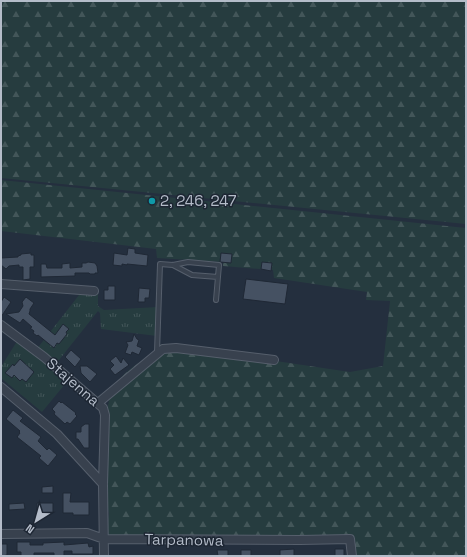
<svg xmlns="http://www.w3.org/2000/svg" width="467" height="557" font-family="'Space Grotesk',sans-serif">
  <defs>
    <pattern id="grass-tufts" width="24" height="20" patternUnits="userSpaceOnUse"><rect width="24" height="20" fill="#263c3f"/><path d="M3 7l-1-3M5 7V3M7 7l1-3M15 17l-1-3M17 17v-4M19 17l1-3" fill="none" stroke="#435659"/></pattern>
    <pattern id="forest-firs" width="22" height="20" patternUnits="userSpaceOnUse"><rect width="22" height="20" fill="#263c3f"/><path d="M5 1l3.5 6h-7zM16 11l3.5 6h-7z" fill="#435659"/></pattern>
  </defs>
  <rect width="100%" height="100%" fill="#242f3e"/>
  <path fill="url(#grass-tufts)" d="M 83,290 L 98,291 L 98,306 L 104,310 L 158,307 L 157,336 L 101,329 L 100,313 L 98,311 L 55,365 L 70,378 L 42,412 L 1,378 L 1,367 L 19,338 L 36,350 Z"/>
  <path fill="url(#forest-firs)" d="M 1,1 L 466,1 L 466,224 L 1,178 Z
    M 1,180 L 466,228 L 466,556 L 351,556 L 350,539 L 105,536 L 109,514 L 106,499 L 107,410 C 109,402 110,393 115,386 C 127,366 153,354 174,346 L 350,372 L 383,366 L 390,301 L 366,300 L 367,292 L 274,278 L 273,270 L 223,266 L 223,262 L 157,258 L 156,249 L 1,231 Z"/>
  <path fill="#455162" stroke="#1f2835" d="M 128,248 L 135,249 L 135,253 L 148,255 L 147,266 L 127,264 L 127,265 L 122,264 L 122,266 L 113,265 L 114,253 L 127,255 Z
    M 31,253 L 31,255 L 34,255 L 34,267 L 30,267 L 30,279 L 23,280 L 23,267 L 19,267 L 19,265 L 9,266 L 6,269 L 1,265 L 1,258 L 18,257 L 18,256 L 21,255 L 21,254 Z
    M 221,253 L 232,254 L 231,263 L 220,262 Z
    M 88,262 L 95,263 L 97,266 L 98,273 L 95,273 L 95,274 L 90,274 L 89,273 L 75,273 L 75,276 L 41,277 L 41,264 L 46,264 L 47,268 L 62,268 L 62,264 L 70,263 L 70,268 L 82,267 L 82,263 L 86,263 Z
    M 262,262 L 272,263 L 271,271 L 261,269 Z
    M 246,279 L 288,284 L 285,304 L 243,299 Z
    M 108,286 L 115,286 L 115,300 L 104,300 L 104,290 L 108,290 Z
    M 139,288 L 150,289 L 149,298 L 145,298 L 145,302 L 138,302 Z
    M 4,297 L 11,302 L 1,317 L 1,302 Z
    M 26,297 L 34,303 L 30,309 L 30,311 L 29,314 L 55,335 L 63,324 L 69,329 L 66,332 L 67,334 L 59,344 L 57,343 L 54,348 L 38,335 L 37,336 L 33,333 L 34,331 L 30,328 L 32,327 L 23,319 L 20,323 L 6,314 L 19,312 L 23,306 L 22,302 Z
    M 134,334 L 137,339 L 139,340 L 137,346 L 142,348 L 139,355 L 132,352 L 131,355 L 125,353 L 128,345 L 126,342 L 132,341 Z
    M 71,350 L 81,359 L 75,367 L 65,357 Z
    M 116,356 L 121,363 L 123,358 L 129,365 L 115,375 L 110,369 L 114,365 L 110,361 Z
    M 20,359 L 34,372 L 26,382 L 22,379 L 20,381 L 14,375 L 12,378 L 5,373 L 13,364 L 14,366 Z
    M 80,366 L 87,366 L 97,374 L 90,382 L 81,373 Z
    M 59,401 L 61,403 L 62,402 L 76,413 L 75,414 L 77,416 L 70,424 L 67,422 L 65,424 L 54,414 L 55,412 L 52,409 Z
    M 13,410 L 23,418 L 20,421 L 41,437 L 38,441 L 47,450 L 49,448 L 57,455 L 48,466 L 39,458 L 41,456 L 17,437 L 20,433 L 19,432 L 20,431 L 6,419 Z
    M 85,424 L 89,424 L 89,448 L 84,448 L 78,439 L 76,439 L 76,432 L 81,432 L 81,427 Z
    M 53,486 L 53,493 L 42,493 L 42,487 Z
    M 63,493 L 71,493 L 70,502 L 89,502 L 89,515 L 73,515 L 73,513 L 63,513 Z
    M 24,503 L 25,509 L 9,510 L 9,504 Z
    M 37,503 L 53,503 L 53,513 L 44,513 L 41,516 L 37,512 Z
    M 17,542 L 30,542 L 30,545 L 43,545 L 43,543 L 64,542 L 64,545 L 88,543 L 89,547 L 93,546 L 93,554 L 72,554 L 72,551 L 64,551 L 64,556 L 54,556 L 54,553 L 34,553 L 34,556 L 21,556 L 21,552 L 17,552 Z
    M 1,544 L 7,544 L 7,555 L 1,556 Z
    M 294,549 L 294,556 L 280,556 L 280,550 Z
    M 335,549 L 344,549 L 344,556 L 335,556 Z
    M 217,550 L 228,550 L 228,556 L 218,556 Z
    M 241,550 L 251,550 L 251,556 L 241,556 Z"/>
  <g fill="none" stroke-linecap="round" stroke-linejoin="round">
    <g stroke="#565f6c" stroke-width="6">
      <path id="service" d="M 173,265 L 192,275 L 218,277
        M 157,352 L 160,264 L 173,265 L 188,262 L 219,265 L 216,300"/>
    </g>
    <g stroke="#565f6c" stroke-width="10">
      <path id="minor" d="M 1,284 L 94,291
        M 1,325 L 44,357 L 103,408 L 105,415 L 103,484 L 104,556
        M 1,387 L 57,434 L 103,484
        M 98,403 L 163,349 L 176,348 L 274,360
        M 1,534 L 87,533 L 104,539 L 300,540 L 350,539 L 352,556"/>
    </g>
    <use href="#service" stroke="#38414e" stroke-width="4"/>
    <use href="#minor" stroke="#38414e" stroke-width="8"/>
  </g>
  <circle fill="#0f9aa8" stroke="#1d2633" stroke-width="1.5" cx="152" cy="201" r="4"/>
  <g text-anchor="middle" stroke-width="3" stroke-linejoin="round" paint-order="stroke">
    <g font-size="15" fill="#b4bcc9" stroke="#1d2633" text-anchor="start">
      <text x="160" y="206">2, 246, 247</text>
    </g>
    <g font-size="15" fill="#b4bcc9" stroke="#1d2633">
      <text transform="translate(73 382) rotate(41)" y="5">Stajenna</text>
      <text transform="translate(184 540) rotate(1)" y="5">Tarpanowa</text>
    </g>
  </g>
  <rect width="467" height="557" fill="none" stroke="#b4bcc9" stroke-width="4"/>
  <g transform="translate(36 521) rotate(217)" stroke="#1d2633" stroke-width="3" paint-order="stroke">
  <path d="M0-3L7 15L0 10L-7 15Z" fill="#b4bcc9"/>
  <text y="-6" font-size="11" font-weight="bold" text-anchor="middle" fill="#b4bcc9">N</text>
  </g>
</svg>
